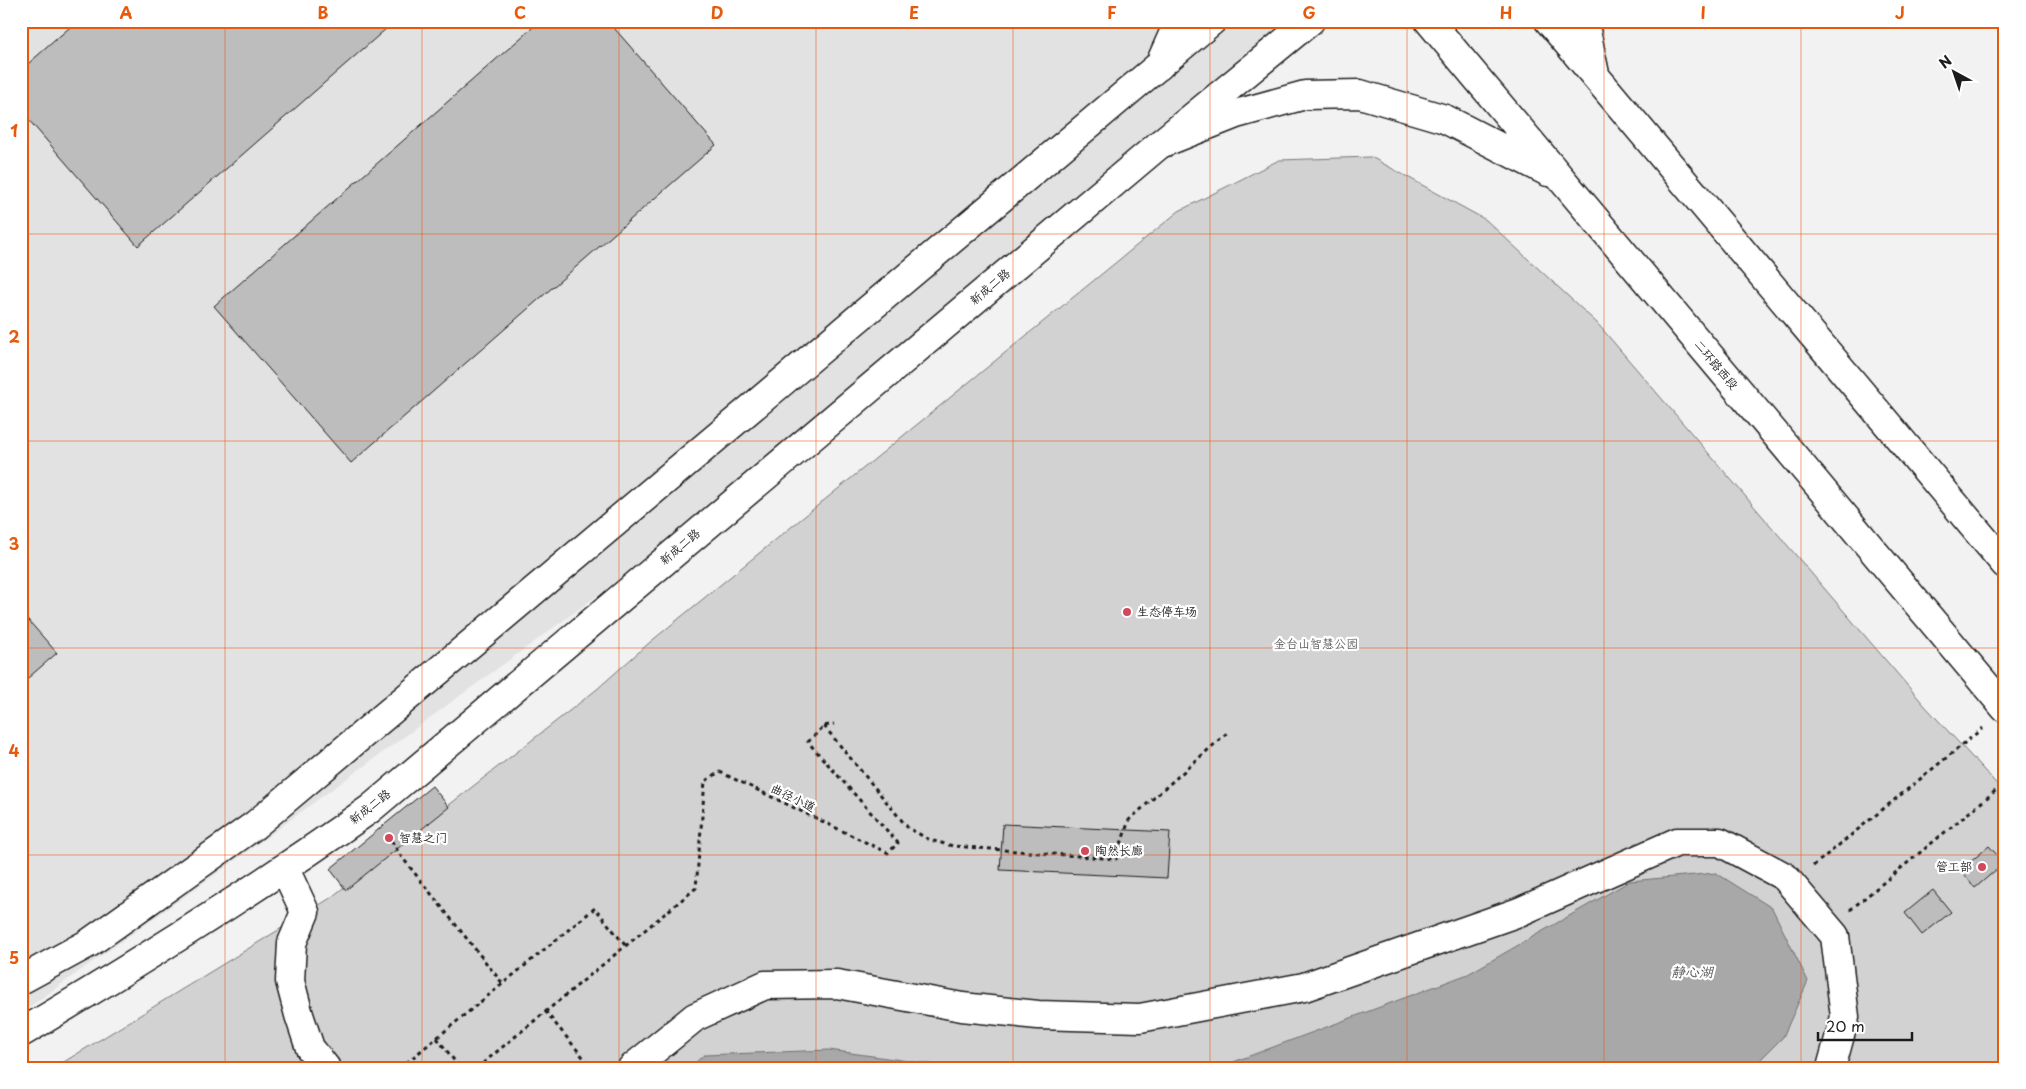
<svg xmlns="http://www.w3.org/2000/svg" width="2026" height="1089" font-family="'Playpen Sans','LXGW WenKai TC',sans-serif">
  <rect width="100%" height="100%" fill="#f2f2f2"/>
  <filter id="ink" filterUnits="userSpaceOnUse"><feTurbulence type="fractalNoise" baseFrequency=".02" numOctaves="2"/><feDisplacementMap in="SourceGraphic" scale="10" xChannelSelector="R" yChannelSelector="G"/><feConvolveMatrix kernelMatrix="1 2 1 2 8 2 1 2 1" color-interpolation-filters="sRGB"/></filter>
  <g filter="url(#ink)">
    <path fill="#e2e2e2" d="M 21,21 L 1296,21 L 638,566 L 227,866 L 21,1013 Z"/>
    <path fill="#d2d2d2" stroke="#777" d="M 1371,157 L 1486,220 L 1597,323 L 1925,706 L 2005,793 L 2005,1068 L 54,1068 L 329,899 L 596,690 L 649,643 L 1179,211 L 1279,160 Z"/>
    <path fill="#a8a8a8" stroke="#707070" d="M 1716,873 L 1772,908 L 1808,981 L 1783,1037 L 1752,1068 L 1154,1068 L 1228,1064 L 1468,974 L 1630,881 Z
      M 829,1050 L 959,1068 L 689,1068 L 704,1055 Z"/>
    <path fill="#bdbdbd" stroke="#1c1c1c" d="M 77,21 L 395,21 L 138,246 L 21,111 L 21,70 Z
      M 540,21 L 608,21 L 716,145 L 351,463 L 214,306 Z
      M 21,612 L 57,653 L 21,684 Z
      M 432,786 L 449,807 L 346,890 L 330,869 Z
      M 1003,824 L 1170,832 L 1167,878 L 1000,870 Z
      M 1989,846 L 2004,863 L 1975,888 L 1961,870 Z
      M 1933,890 L 1951,912 L 1922,935 L 1905,913 Z"/>
    <g fill="none" stroke-linecap="round" stroke-linejoin="round">
      <g stroke="#1c1c1c" stroke-width="31">
        <path id="minor" d="M 285,869 L 305,912 L 292,943 L 290,981 L 299,1015 L 310,1048 L 326,1068
          M 21,980 L 89,943 L 255,825 L 1212,21
          M 21,1033 C 141,962 257,889 370,809 L 1160,144 L 1310,21
          M 632,1068 L 695,1017 L 765,985 L 837,984 L 962,1007 L 1038,1015 L 1140,1018 L 1304,987 L 1519,912 L 1677,842 L 1720,842 L 1785,877 L 1835,936 L 1845,1017 L 1831,1068"/>
      </g>
      <g stroke="#1c1c1c" stroke-width="31">
        <path id="major" d="M 1429,21 L 2005,708
          M 1549,21 L 2005,564
          M 1584,21 L 1595,74
          M 1159,66 L 1179,21
          M 1160,144 L 1236,114 L 1305,95 L 1360,94 L 1445,119 L 1548,172"/>
      </g>
      <path stroke="#1c1c1c" stroke-width="3" stroke-dasharray="4 4" stroke-linecap="butt" d="M 824,726 L 908,828 L 930,840 L 953,846 L 1116,859 L 1129,820 L 1227,733
        M 387,834 L 401,856 L 503,984
        M 1813,866 L 1983,728
        M 1850,910 L 2005,783
        M 545,1011 L 592,1068
        M 437,1038 L 460,1068
        M 400,1068 L 595,908 L 625,945
        M 477,1068 L 696,888 L 705,781 L 720,772 L 888,853 L 898,843 L 808,742 L 824,726 L 834,724"/>
      <use href="#minor" stroke="#fff" stroke-width="28"/>
      <use href="#major" stroke="#fff" stroke-width="28"/>
    </g>
  </g>
  <path fill="none" stroke="#e8590c" stroke-width="1" stroke-opacity="0.55" d="M 225,21 L 225,1068M 422,21 L 422,1068M 619,21 L 619,1068M 816,21 L 816,1068M 1013,21 L 1013,1068M 1210,21 L 1210,1068M 1407,21 L 1407,1068M 1604,21 L 1604,1068M 1801,21 L 1801,1068M 21,234 L 2005,234M 21,441 L 2005,441M 21,648 L 2005,648M 21,855 L 2005,855"/>
  <g fill="#d1495b" stroke="#fff" stroke-width="2">
    <circle cx="1127" cy="612" r="5"/>
    <circle cx="389" cy="838" r="5"/>
    <circle cx="1085" cy="851" r="5"/>
    <circle cx="1982" cy="867" r="5"/>
  </g>
  <g text-anchor="middle" stroke-width="4.5" stroke-linejoin="round" paint-order="stroke">
    <g font-size="12" fill="#1c1c1c" stroke="#fff">
      <text transform="translate(990 287) rotate(-40)" y="4">新成二路</text>
      <text transform="translate(1716 365) rotate(50)" y="4">二环路西段</text>
      <text transform="translate(680 547) rotate(-40)" y="4">新成二路</text>
      <text transform="translate(793 798) rotate(26)" y="4">曲径小道</text>
      <text transform="translate(370 807) rotate(-38)" y="4">新成二路</text>
    </g>
    <g font-size="12" fill="#1c1c1c" stroke="#fff" text-anchor="start">
      <text x="1137" y="616">生态停车场</text>
      <text x="399" y="842">智慧之门</text>
      <text x="1095" y="855">陶然长廊</text>
      <text x="1972" y="871" text-anchor="end">管工部</text>
    </g>
    <g font-size="12" fill="#5c5c5c" stroke="#fff">
      <text x="1316" y="648">金台山智慧公园</text>
    </g>
    <g font-size="14" font-style="italic" fill="#5b5b5b" stroke="#fff">
      <text x="1692" y="977">静心湖</text>
    </g>
  </g>
  <rect width="2026" height="1089" fill="none" stroke="#fff" stroke-width="55"/>
  <g transform="translate(1954 72) rotate(320)" stroke="#ffffff" stroke-width="4" paint-order="stroke">
  <path d="M0-4L9 19L0 12L-9 19Z" fill="#1c1c1c"/>
  <text y="-8" font-size="14" font-weight="bold" text-anchor="middle" fill="#1c1c1c">N</text>
  </g>
  <path d="M1818 1032v8h94v-8" fill="none" stroke="#1c1c1c" stroke-width="2.5"/>
  <text x="1826" y="1032" font-size="15" fill="#1c1c1c" stroke="#ffffff" stroke-width="4" paint-order="stroke">20 m</text>
  <rect x="28" y="28" width="1970" height="1034" fill="none" stroke="#e8590c" stroke-width="2"/>
  <g font-size="16" text-anchor="middle" font-weight="bold" fill="#e8590c">
    <text x="126" y="19">A</text>
    <text x="323" y="19">B</text>
    <text x="520" y="19">C</text>
    <text x="717" y="19">D</text>
    <text x="914" y="19">E</text>
    <text x="1112" y="19">F</text>
    <text x="1309" y="19">G</text>
    <text x="1506" y="19">H</text>
    <text x="1703" y="19">I</text>
    <text x="1900" y="19">J</text>
    <text x="14" y="137">1</text>
    <text x="14" y="343">2</text>
    <text x="14" y="550">3</text>
    <text x="14" y="757">4</text>
    <text x="14" y="964">5</text>
  </g>
</svg>
